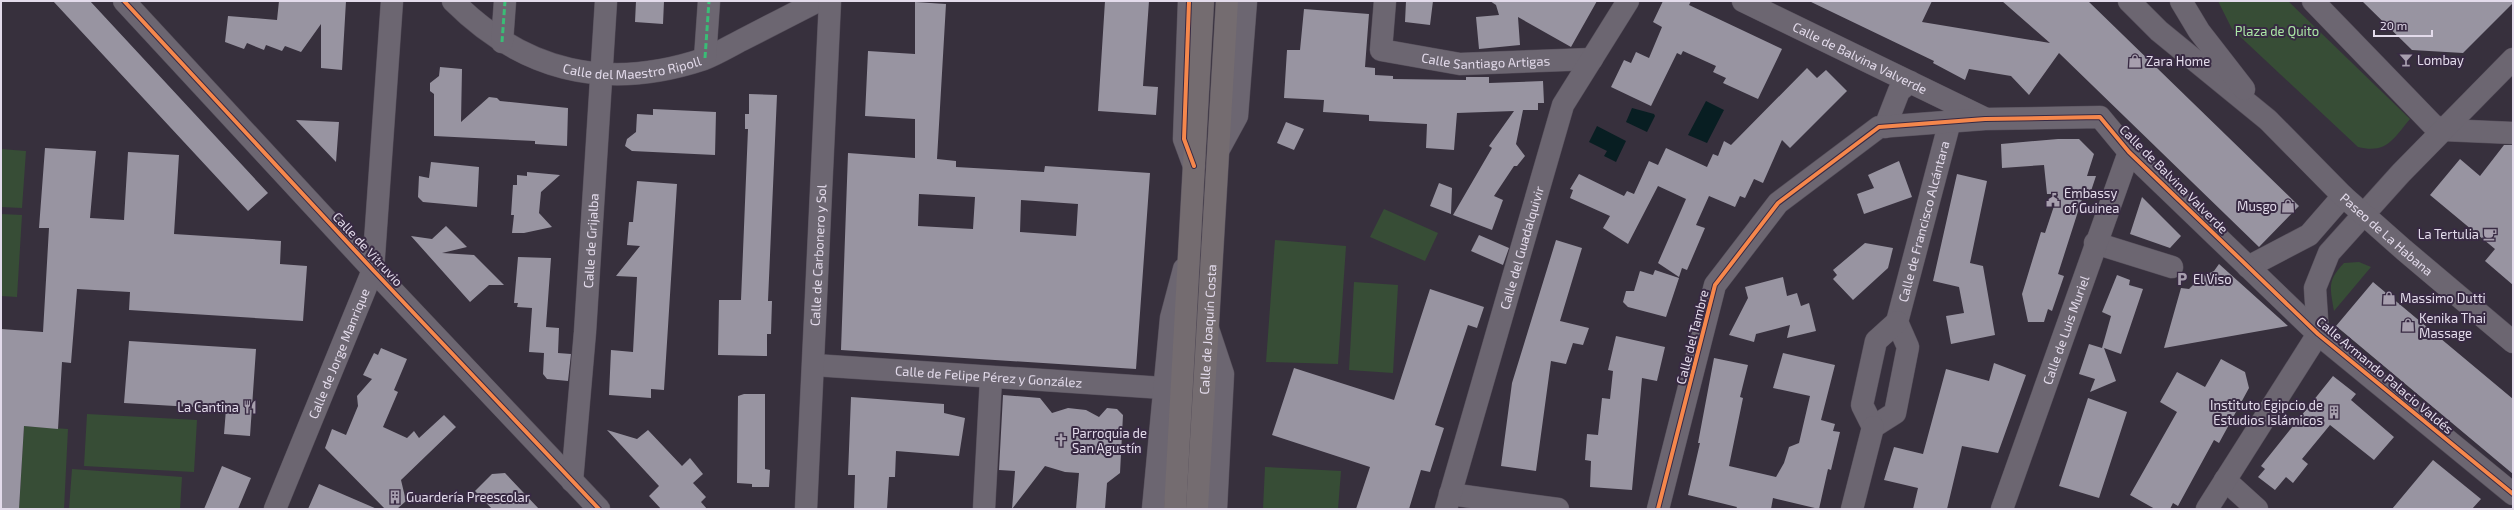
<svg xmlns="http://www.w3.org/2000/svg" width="2514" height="510" font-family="'Exo 2',sans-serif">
  <rect width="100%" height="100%" fill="#37303d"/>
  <path fill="#374d36" d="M 2218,1 L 2288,1 L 2410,119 C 2393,139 2387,154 2358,147 L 2232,29 Z
    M 1,149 L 26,151 L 22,208 L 1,207 Z
    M 1384,209 L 1438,233 L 1425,261 L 1370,237 Z
    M 1,214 L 22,215 L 17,297 L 1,296 Z
    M 1275,240 L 1346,246 L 1338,364 L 1266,362 Z
    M 2359,262 L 2371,267 L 2334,311 C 2330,287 2327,281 2344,263 Z
    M 1354,282 L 1398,285 L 1393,373 L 1349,370 Z
    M 87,414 L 197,420 L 194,472 L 84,466 Z
    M 24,426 L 68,429 L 64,509 L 19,509 Z
    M 1265,467 L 1341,471 L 1338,509 L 1263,509 Z
    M 72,469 L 182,477 L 180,509 L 69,509 Z"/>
  <path fill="#081e22" d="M 1706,101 L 1724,110 L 1707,143 L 1688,135 Z
    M 1632,108 L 1654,114 L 1655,116 L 1647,132 L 1626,122 Z
    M 1597,126 L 1626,141 L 1616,162 L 1604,156 L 1607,151 L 1589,142 Z"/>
  <path fill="#9894a1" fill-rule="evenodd" d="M 53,1 L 90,1 L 268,193 L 248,211 Z
    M 279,1 L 346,1 L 342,70 L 321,68 L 321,24 L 301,52 L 285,46 L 282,51 L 266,45 L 264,50 L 247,43 L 244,49 L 225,42 L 228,16 L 277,20 Z
    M 636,1 L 664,1 L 663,24 L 635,22 Z
    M 1105,1 L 1149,1 L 1143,86 L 1158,87 L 1156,115 L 1098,111 Z
    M 1406,1 L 1433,1 L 1430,25 L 1405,22 Z
    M 1490,1 L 1597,1 L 1571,47 L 1518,17 L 1520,45 L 1479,49 L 1476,17 L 1499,15 L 1496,5 Z
    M 1663,1 L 1691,1 L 1689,5 L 1782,49 L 1758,99 L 1723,83 L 1726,78 L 1713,72 L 1716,66 L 1683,51 L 1681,55 L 1677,53 L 1651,106 L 1611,87 L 1624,60 L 1631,63 L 1636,52 L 1649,58 L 1662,27 L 1653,22 Z
    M 1809,1 L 1932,1 L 1922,22 L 2050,43 L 2002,1 L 2088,1 L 2299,206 L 2259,247 L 2059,53 L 2029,95 L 2011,76 L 1969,69 L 1965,80 L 1933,63 L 1934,61 Z
    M 2362,1 L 2513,1 L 2513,3 L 2463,53 L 2412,50 Z
    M 915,2 L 946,4 L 937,159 L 956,161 L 956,167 L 1044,172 L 1045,166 L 1150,173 L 1136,369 L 841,350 L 848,153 L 915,158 L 915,119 L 865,116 L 868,51 L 915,54 ZM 919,194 L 975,197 L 973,229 L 918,226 ZM 1021,200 L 1078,204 L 1076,236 L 1020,232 Z
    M 1304,9 L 1369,14 L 1365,67 L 1375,68 L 1375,75 L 1393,76 L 1393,79 L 1466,80 L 1466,77 L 1489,77 L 1489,83 L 1543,81 L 1544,103 L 1538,103 L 1538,110 L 1523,110 L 1516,144 L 1525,156 L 1517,166 L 1514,166 L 1494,196 L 1503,200 L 1492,230 L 1453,215 L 1492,148 L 1489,146 L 1514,111 L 1457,113 L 1454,150 L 1426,148 L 1427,124 L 1369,121 L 1369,115 L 1323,112 L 1324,100 L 1284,98 L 1287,50 L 1300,50 Z
    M 440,67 L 462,69 L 461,122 L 489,97 L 497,98 L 500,101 L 568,108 L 567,146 L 535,144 L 535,141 L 434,136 L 434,94 L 430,91 L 430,83 L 439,76 Z
    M 1807,68 L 1817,78 L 1826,70 L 1847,91 L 1790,148 L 1782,140 L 1763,183 L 1754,179 L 1745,198 L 1740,196 L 1735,207 L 1709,196 L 1696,225 L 1705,228 L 1687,270 L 1682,268 L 1679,277 L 1658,263 L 1686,199 L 1658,186 L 1628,244 L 1603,228 L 1610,216 L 1570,198 L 1573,190 L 1570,189 L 1579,174 L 1624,196 L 1627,191 L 1634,194 L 1649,161 L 1658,165 L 1666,148 L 1707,167 L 1713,154 L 1718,156 L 1724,141 L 1731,145 Z
    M 749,94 L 777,95 L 768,301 L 772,301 L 771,334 L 767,334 L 767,356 L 718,355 L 719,300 L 741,300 L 748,129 L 745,129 L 745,114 L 749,114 Z
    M 653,109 L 716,112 L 715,155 L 632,151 L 625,146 L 627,139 L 636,132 L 637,114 L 653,115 Z
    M 296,120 L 339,122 L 336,162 Z
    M 1286,122 L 1304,129 L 1294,150 L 1277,143 Z
    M 2058,139 L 2079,139 L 2094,154 L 2087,176 L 2096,176 L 2088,200 L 2082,199 L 2058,274 L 2064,276 L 2052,311 L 2048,309 L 2044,322 L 2028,322 L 2022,294 L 2041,232 L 2045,233 L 2058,194 L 2047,194 L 2044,165 L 2002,168 L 2001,144 Z
    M 2504,145 L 2513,145 L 2513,285 L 2485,261 L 2495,249 L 2430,195 L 2460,159 L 2480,176 Z
    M 45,148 L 96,151 L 90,218 L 124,220 L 128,152 L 179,155 L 174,234 L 281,241 L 280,264 L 307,266 L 303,321 L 129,310 L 130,292 L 77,289 L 71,363 L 62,362 L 58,429 L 24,426 L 19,509 L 1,509 L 1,329 L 43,332 L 49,228 L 39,228 Z
    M 1899,161 L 1912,197 L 1864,214 L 1857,194 L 1874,188 L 1868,175 Z
    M 431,162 L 479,167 L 477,207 L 423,202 L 418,197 L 419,176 L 429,178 Z
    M 527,172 L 560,175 L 541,192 L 539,213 L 552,227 L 524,233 L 512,233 L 514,215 L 511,215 L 513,185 L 517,185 L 517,175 L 527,176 Z
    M 1957,174 L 1987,181 L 1970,263 L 1983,266 L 1995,335 L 1951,344 L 1946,316 L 1964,313 L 1959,287 L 1933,281 Z
    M 637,181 L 677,184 L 664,390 L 651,389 L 651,398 L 609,395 L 611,350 L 633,352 L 637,277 L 616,276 L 640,246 L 627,245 L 629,222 L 633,222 Z
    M 1439,183 L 1452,188 L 1451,214 L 1430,206 Z
    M 2142,197 L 2181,236 L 2170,248 L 2130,234 Z
    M 446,226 L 467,247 L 442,253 L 474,255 L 504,285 L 489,285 L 470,302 L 411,236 L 432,239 Z
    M 1479,235 L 1509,248 L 1503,265 L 1471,251 Z
    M 1556,240 L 1582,248 L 1560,321 L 1589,328 L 1583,345 L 1573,343 L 1566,364 L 1551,361 L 1536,471 L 1501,466 L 1512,383 Z
    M 1865,243 L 1893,248 L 1888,268 L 1853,300 L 1833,279 L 1837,275 L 1833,270 Z
    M 518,257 L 551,258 L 546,327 L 559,328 L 558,353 L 571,354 L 568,381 L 547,379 L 543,374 L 544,353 L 529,352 L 532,308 L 517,307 L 518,303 L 514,303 Z
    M 2219,264 L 2288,326 L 2164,348 L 2181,288 L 2189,289 L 2201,277 L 2214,271 Z
    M 1655,270 L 1679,278 L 1666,317 L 1628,307 L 1623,302 L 1626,291 L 1634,291 L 1640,271 L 1653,275 Z
    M 2117,275 L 2130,280 L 2129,285 L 2143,289 L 2121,354 L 2104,348 L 2116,381 L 2090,392 L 2095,379 L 2079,374 L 2089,344 L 2102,348 L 2111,316 L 2102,312 Z
    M 1783,277 L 1787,296 L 1797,293 L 1801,306 L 1809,303 L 1816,331 L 1787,338 L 1790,325 L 1756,334 L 1754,342 L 1729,335 L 1748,298 L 1745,287 Z
    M 2373,282 L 2513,399 L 2513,474 L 2336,326 Z
    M 1430,289 L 1484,307 L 1477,328 L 1468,325 L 1435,425 L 1444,428 L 1430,472 L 1421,470 L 1409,509 L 1356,509 L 1370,467 L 1272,435 L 1294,368 L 1394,400 Z
    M 1616,336 L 1665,347 L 1657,381 L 1642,378 L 1632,490 L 1590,487 L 1591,461 L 1585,460 L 1587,434 L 1598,435 L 1602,398 L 1610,399 L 1613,371 L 1608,370 Z
    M 129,341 L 256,349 L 250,436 L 224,434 L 226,409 L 124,403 Z
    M 381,348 L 407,359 L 394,390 L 398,392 L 383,427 L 407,438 L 414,431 L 419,438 L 444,415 L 456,427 L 401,480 L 406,501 L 397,509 L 385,509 L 325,448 L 332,429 L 346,435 L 358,406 L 357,396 L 372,379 L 363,375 L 374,353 L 378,355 Z
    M 1783,353 L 1835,365 L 1821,420 L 1835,424 L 1833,431 L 1840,432 L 1831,470 L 1828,469 L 1819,509 L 1773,498 L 1771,509 L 1736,509 L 1737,507 L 1688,495 L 1700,443 L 1698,443 L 1714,358 L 1748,365 L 1740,397 L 1743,398 L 1729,466 L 1776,477 L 1784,463 L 1789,447 L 1799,443 L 1810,396 L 1773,388 Z
    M 2221,359 L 2245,372 L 2249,388 L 2219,443 L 2214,440 L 2178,506 L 2173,503 L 2170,509 L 2155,509 L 2130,495 L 2177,412 L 2160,402 L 2177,372 L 2205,387 Z
    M 1994,363 L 2026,375 L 1998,453 L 1962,446 L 1947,509 L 1913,509 L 1918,488 L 1884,480 L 1894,447 L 1923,454 L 1946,369 L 1989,381 Z
    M 2333,376 L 2356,394 L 2351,400 L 2394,437 L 2374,460 L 2330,425 L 2302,459 L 2308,464 L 2293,483 L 2286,477 L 2275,490 L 2258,477 L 2265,469 L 2261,466 Z
    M 744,394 L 765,394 L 765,469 L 770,470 L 769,487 L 752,487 L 752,484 L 737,483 L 738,396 Z
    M 1003,395 L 1040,398 L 1052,413 L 1068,408 L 1086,410 L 1099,417 L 1107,408 L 1117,409 L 1123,415 L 1120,473 L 1107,483 L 1105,509 L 1076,509 L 1079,473 L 1065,472 L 1045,466 L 1012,509 L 1015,471 L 999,470 Z
    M 851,397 L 944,404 L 944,413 L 965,418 L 959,456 L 896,451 L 895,477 L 889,477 L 887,509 L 854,509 L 855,475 L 848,475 Z
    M 2088,398 L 2127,412 L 2099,498 L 2059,486 Z
    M 607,430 L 637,439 L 648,430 L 682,466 L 690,458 L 703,474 L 693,483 L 706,497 L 701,502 L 707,509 L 661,509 L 649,496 L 659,486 Z
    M 2433,460 L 2481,499 L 2472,509 L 2392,509 Z
    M 222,466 L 251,478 L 238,509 L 204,509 Z
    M 505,473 L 539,509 L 492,509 L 475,491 L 492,474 Z
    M 319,484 L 377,509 L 308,509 Z"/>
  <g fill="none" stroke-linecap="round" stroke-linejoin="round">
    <g stroke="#564f5b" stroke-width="23">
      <g id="street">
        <path d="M 124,1 L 373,270 L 599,509"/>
        <path id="s1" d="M 453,1 C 525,73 608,91 704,59 C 717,54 730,46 742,40 C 767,27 793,14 818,1"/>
        <path d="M 1189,1 L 1184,139 L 1194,166"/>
        <path id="s2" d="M 1385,1 L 1381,50 L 1460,64 L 1592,59"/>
        <path id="s3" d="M 1743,1 L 1984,118"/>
        <path d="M 2313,1 L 2433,125 L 2444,130 L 2513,133"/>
        <path d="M 502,42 L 505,1"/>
        <path d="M 705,58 L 709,1"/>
        <path d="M 1885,127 L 1899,91 L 1910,82"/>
        <path d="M 1219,149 L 1237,116 L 1246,1"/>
        <path d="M 2095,243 L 2172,267"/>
        <path d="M 2248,267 L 2309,235 L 2343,196"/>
        <path id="s4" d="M 1897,322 L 1950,121"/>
        <path id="s5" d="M 814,365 L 1163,388"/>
        <path d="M 1873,427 L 1895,413 L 1908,347 L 1897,322"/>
        <path d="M 1873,427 L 1862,405 L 1876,341 L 1897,322"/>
        <path d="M 2225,480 L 2257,509"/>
        <path id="s6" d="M 572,481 L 585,332 L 606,1"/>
        <path d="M 1450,494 L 1558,509"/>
        <path id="s7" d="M 275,509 L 373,270 L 392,1"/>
        <path id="s8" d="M 806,509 L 830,1"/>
        <path d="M 984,509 L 991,378"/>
        <path id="s9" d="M 1446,509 L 1563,105 L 1628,1"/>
        <path d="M 1658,509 L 1715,285 L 1778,203 L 1879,127 L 1985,119 L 2100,117 L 2129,152 L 2318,334 L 2513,494"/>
        <path d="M 1852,509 L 1873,427"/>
        <path id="s10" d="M 2002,509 L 2129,152"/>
        <path d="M 2207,509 L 2318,334 L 2315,288 L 2329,253 L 2401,173 L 2513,59"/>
      </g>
    </g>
    <g stroke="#564f5b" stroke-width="23">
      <g id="secondary">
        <path id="s11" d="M 2129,1 L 2159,31 L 2268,120 L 2343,196 L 2404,250 L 2513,342"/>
        <path d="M 2181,1 L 2199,31 L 2244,89"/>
        <path d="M 1208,329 L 1223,374 L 1216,509"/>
        <path d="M 1153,509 L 1171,318 L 1184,269"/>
      </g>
    </g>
    <g stroke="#564f5b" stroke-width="23">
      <g id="primary">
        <path d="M 1175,509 L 1203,1"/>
        <path id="s12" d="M 1197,509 L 1227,1"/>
      </g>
    </g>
    <use href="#street" stroke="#6c6671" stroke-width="22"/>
    <use href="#secondary" stroke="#6c6671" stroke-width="22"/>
    <use href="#primary" stroke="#746c70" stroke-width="22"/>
    <path stroke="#3abd76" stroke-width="3" stroke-dasharray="6 3" stroke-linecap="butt" d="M 502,42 L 505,1
      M 705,58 L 709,1"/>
    <g stroke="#382a43" stroke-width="6">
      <path id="cycleway" d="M 124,1 L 373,270 L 599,509
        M 1189,1 L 1184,139 L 1194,166
        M 1658,509 L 1715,285 L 1778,203 L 1879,127 L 1985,119 L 2100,117 L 2129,152 L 2318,334 L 2513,494"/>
    </g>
    <use href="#cycleway" stroke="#f5874c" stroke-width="4"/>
  </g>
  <defs>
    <g id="bar-bare" transform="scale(1.08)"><path d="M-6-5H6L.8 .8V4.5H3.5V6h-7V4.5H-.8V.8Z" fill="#a79fae" stroke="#382a43" stroke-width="2.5" paint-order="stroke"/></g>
    <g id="shop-bare" transform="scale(1.08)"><path d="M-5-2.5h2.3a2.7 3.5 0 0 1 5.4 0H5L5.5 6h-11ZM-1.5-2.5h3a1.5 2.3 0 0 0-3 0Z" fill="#a79fae" stroke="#382a43" stroke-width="2.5" paint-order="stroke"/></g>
    <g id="civic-bare" transform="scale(1.08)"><path d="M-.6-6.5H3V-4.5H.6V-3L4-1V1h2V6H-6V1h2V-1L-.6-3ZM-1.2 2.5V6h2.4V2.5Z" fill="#a79fae" stroke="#382a43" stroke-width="2.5" paint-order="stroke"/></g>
    <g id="cafe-bare" transform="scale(1.08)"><path d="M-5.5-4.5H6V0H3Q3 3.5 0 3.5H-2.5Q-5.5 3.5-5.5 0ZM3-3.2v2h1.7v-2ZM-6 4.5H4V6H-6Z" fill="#a79fae" stroke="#382a43" stroke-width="2.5" paint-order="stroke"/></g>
    <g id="parking-bare" transform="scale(1.08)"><path d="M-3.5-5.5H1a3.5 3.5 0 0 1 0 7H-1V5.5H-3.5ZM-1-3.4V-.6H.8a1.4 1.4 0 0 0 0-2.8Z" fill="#a79fae" stroke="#382a43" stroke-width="2.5" paint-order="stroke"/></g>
    <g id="restaurant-bare" transform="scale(1.08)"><path d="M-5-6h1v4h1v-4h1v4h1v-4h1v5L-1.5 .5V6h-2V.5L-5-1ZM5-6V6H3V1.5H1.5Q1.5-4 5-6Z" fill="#a79fae" stroke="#382a43" stroke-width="2.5" paint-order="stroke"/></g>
    <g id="building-bare" transform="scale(1.08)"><path d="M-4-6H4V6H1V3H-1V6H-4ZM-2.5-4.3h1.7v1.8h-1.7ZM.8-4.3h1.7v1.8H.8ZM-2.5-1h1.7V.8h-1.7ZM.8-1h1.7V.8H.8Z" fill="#a79fae" stroke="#382a43" stroke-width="2.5" paint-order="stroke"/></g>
    <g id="church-bare" transform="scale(1.08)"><path d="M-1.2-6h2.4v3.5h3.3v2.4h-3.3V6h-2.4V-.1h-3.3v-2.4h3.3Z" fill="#a79fae" stroke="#382a43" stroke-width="2.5" paint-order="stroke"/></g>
  </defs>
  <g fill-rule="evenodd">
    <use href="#bar-bare" x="2406" y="60"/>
    <use href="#shop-bare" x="2135" y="61"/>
    <use href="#civic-bare" x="2053" y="200"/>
    <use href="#shop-bare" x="2288" y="206"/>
    <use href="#cafe-bare" x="2490" y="234"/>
    <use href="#parking-bare" x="2182" y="279"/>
    <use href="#shop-bare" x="2389" y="298"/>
    <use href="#shop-bare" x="2408" y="325"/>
    <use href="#restaurant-bare" x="250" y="407"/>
    <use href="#building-bare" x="2334" y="412"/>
    <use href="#church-bare" x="1061" y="440"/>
    <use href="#building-bare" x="395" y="497"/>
  </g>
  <g text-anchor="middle" stroke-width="4" stroke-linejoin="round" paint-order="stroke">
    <g font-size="13" fill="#abe8a6" stroke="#382a43">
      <text x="2277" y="36">Plaza de Quito</text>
    </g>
    <g font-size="13" fill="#e3dbeb" stroke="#382a43">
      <text dy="5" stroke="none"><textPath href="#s2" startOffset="155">Calle Santiago Artigas</textPath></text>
      <text dy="5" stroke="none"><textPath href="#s3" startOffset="130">Calle de Balvina Valverde</textPath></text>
      <text dy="5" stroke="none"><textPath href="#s1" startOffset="200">Calle del Maestro Ripoll</textPath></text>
      <text transform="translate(2174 179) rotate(45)" y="5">Calle de Balvina Valverde</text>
      <text dy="5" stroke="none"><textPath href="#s4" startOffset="104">Calle de Francisco Alcántara</textPath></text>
      <text dy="5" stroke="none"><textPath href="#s11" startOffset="348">Paseo de La Habana</textPath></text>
      <text dy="5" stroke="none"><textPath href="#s6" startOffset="241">Calle de Grijalba</textPath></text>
      <text dy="5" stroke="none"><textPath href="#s9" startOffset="272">Calle del Guadalquivir</textPath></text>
      <text transform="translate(368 249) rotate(47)" y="5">Calle de Vitruvio</text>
      <text dy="5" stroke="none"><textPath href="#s8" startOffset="254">Calle de Carbonero y Sol</textPath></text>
      <text dy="5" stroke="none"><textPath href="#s12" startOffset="180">Calle de Joaquín Costa</textPath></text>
      <text dy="5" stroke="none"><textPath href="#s10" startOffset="190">Calle de Luis Muriel</textPath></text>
      <text transform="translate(1692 337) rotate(-76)" y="5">Calle del Tambre</text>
      <text dy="5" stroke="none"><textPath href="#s7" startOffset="168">Calle de Jorge Manrique</textPath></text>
      <text transform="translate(2385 375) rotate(40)" y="5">Calle Armando Palacio Valdés</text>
      <text dy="5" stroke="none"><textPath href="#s5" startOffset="175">Calle de Felipe Pérez y González</textPath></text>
    </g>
    <g font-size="13" fill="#e3dbeb" stroke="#382a43" text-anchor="start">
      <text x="2417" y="65">Lombay</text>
      <text x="2146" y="66">Zara Home</text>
      <text x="2064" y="198">Embassy<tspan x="2064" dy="15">of Guinea</tspan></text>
      <text x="2277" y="211" text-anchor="end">Musgo</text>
      <text x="2479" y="239" text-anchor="end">La Tertulia</text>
      <text x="2193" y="284">El Viso</text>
      <text x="2400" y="303">Massimo Dutti</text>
      <text x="2419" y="323">Kenika Thai<tspan x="2419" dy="15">Massage</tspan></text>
      <text x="2323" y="410" text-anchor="end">Instituto Egipcio de<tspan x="2323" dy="15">Estudios Islámicos</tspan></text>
      <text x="239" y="412" text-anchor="end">La Cantina</text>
      <text x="1072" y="438">Parroquia de<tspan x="1072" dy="15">San Agustín</tspan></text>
      <text x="406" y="502">Guardería Preescolar</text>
    </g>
  </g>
  <rect width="2514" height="510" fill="none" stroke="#e3dbeb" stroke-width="4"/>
  <path d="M2374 30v6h58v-6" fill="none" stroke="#e3dbeb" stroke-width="2"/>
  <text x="2380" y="30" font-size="12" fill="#e3dbeb" stroke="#382a43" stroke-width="3" paint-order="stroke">20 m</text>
</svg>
